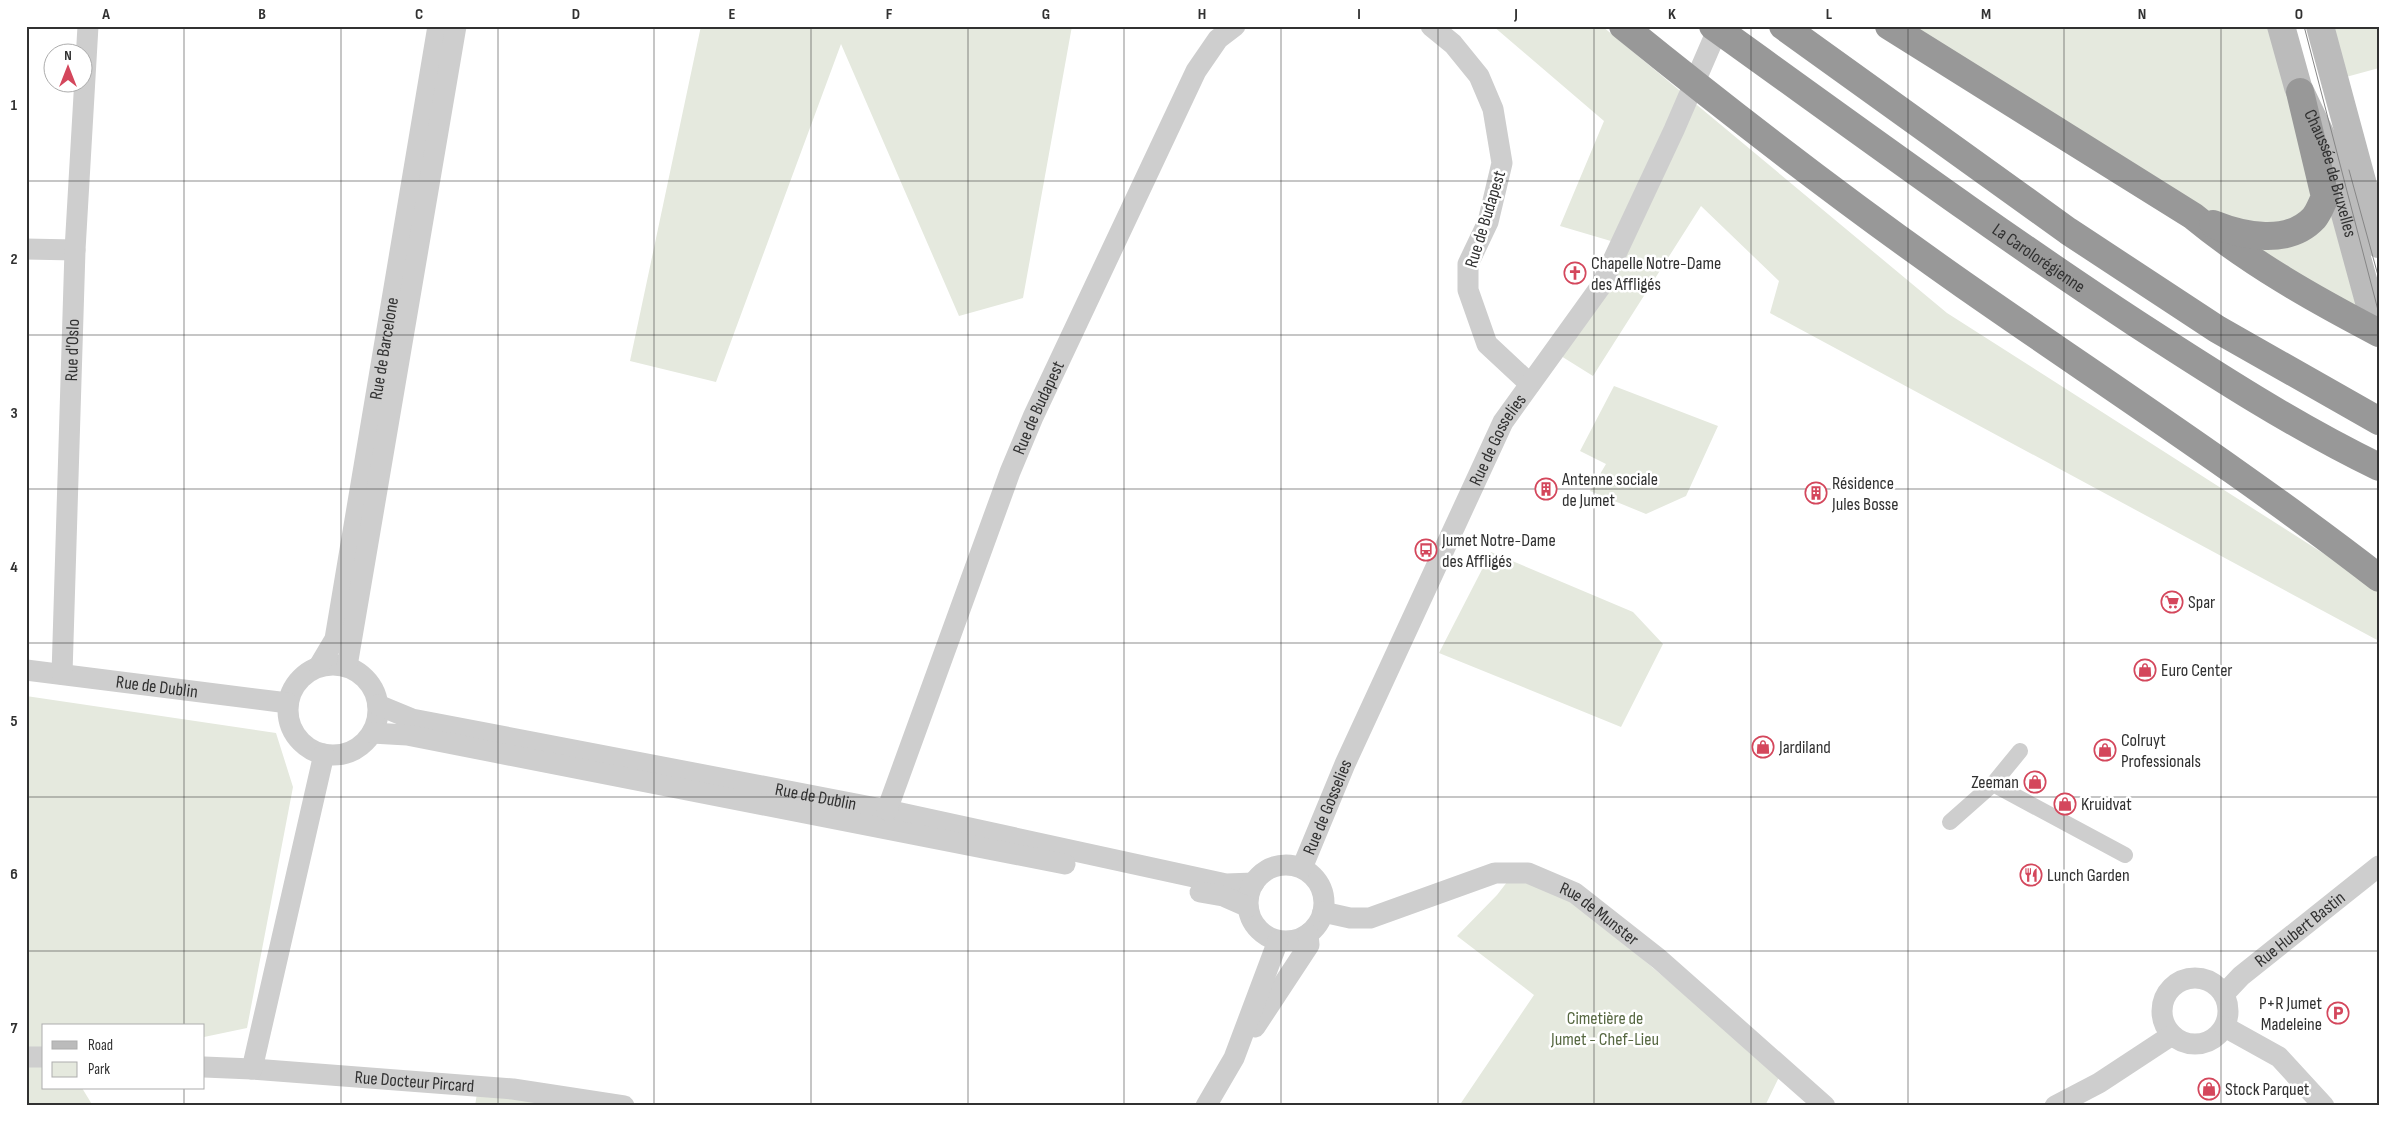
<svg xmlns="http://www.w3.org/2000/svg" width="2405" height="1132" font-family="'Sofia Sans Condensed',sans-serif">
  <rect width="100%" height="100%" fill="#fff"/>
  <path fill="#e5e9de" d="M 701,26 L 1072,26 L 1023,298 L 959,316 L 841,44 L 716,382 L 630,361 Z
    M 1493,26 L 1602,26 L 1947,313 L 2379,589 L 2379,641 L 1770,313 L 1779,281 L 1701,206 L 1593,376 L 1553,351 L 1621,244 L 1560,226 L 1604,121 Z
    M 1901,26 L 2280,26 L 2357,309 L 2285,272 Z
    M 2332,26 L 2379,26 L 2379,68 L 2346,77 Z
    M 1614,386 L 1718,426 L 1686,496 L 1646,514 L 1590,491 L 1606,464 L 1580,451 Z
    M 1491,552 L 1633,612 L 1663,644 L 1621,727 L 1439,653 Z
    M 26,696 L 276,733 L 293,787 L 247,1028 L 204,1037 L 204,1026 L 44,1026 L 44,1054 L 26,1055 Z
    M 1514,873 L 1582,908 L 1780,1075 L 1765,1106 L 1459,1106 L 1534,995 L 1457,936 L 1497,895 Z
    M 26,1057 L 44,1057 L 44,1088 L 82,1088 L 93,1106 L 26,1106 Z
    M 478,1087 L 600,1106 L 475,1106 Z"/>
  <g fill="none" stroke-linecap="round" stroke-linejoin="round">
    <path stroke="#cecece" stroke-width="16" d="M 1993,784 L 2020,751
      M 1950,822 L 1993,784 L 2125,855"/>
    <g stroke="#cecece" stroke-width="21">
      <path d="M 1431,26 L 1453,44 L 1479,76 L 1493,109 L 1502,163 L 1488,222 L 1468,264 L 1468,290 L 1487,344 L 1530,384"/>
      <path d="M 26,249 L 75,250"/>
      <circle cx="333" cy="710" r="45"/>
      <path id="s1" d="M 319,666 L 335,639 L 438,26"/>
      <path d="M 347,666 L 456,26"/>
      <path id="s2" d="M 26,670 L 288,703"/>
      <path id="s3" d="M 62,674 L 75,250 L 88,26"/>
      <path id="s4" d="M 378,705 L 412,719 L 887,810 L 1226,884 L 1254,883"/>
      <path d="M 372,733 L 407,735 L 1065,864"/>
      <path id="s5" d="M 887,810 L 1010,472 L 1033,417 L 1196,71 L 1218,39 L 1235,26"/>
      <circle cx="1286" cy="903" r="38"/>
      <path id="s6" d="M 1302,868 L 1345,764 L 1503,422 L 1601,286 L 1674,130 L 1719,26"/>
      <path d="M 1200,892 L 1223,896 L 1248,907"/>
      <path id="s7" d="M 1323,912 L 1350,918 L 1370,918 L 1495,873 L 1528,873 L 1575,893 L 1659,959 L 1825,1106"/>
      <circle cx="2195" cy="1011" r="33"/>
      <path id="s8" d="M 2224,994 L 2241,976 L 2379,866"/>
      <path d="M 1255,1027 L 1309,945 L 1308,934"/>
      <path d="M 2225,1027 L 2279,1057 L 2324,1106"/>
      <path d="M 26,1057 L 44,1057"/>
      <path id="s9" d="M 204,1067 L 252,1069 L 513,1089 L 624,1106"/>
      <path d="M 252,1069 L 324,754"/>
      <path d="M 1206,1106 L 1234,1058 L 1278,941"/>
      <path d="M 2055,1106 L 2099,1083 L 2172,1035"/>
    </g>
    <g stroke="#bbb" stroke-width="28">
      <path id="s10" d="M 2281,26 L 2298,87 L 2327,148 L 2371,309 L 2379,322"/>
      <path d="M 2320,26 L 2379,244"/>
    </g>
    <g stroke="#989898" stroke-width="28">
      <path d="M 1623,26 C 1734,116 1847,203 1964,285 C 2103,382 2245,474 2379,578"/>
      <path id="s11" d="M 1713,26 C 1854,127 1992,229 2137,324 C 2214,374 2296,427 2379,467"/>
      <path d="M 1783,26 L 2068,231 L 2217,329 L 2379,421"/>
      <path d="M 1889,26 L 2193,216 C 2250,263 2314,299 2379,333"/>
      <path d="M 2213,224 C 2243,236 2288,246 2314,218 C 2319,212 2322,203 2325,197 L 2300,92"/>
    </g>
    <path stroke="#868686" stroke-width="1" d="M 2304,26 L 2379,314
      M 2349,170 L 2379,279"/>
  </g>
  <path fill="none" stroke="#313131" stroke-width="1" stroke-opacity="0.55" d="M 184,26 L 184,1026M 341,26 L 341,1106M 498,26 L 498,1106M 654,26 L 654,1106M 811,26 L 811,1106M 968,26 L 968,1106M 1124,26 L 1124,1106M 1281,26 L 1281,1106M 1438,26 L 1438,1106M 1594,26 L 1594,1106M 1751,26 L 1751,1106M 1908,26 L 1908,1106M 2064,26 L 2064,1106M 2221,26 L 2221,1106M 26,181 L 2379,181M 26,335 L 2379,335M 26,489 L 2379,489M 26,643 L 2379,643M 26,797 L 2379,797M 26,951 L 2379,951M 184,1088 L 184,1106"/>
  <defs>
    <g id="church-ring" transform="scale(1.125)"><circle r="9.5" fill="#fff" stroke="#d4475c" stroke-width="1.5"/><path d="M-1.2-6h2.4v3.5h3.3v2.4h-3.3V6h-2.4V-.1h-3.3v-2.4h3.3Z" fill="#d4475c"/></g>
    <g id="building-ring" transform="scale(1.125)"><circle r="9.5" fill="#fff" stroke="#d4475c" stroke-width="1.5"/><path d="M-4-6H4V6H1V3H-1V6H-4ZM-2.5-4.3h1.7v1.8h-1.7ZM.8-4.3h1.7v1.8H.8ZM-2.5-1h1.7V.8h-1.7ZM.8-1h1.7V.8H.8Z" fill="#d4475c"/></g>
    <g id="bus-ring" transform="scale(1.125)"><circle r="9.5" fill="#fff" stroke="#d4475c" stroke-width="1.5"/><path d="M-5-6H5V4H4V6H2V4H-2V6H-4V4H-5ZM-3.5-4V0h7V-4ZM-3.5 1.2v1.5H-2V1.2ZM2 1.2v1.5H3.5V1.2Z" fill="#d4475c"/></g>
    <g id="supermarket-ring" transform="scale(1.125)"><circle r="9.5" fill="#fff" stroke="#d4475c" stroke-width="1.5"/><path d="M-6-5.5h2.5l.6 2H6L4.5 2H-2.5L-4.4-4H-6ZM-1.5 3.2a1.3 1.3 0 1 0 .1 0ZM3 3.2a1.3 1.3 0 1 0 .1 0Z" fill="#d4475c"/></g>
    <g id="shop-ring" transform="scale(1.125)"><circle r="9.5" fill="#fff" stroke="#d4475c" stroke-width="1.5"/><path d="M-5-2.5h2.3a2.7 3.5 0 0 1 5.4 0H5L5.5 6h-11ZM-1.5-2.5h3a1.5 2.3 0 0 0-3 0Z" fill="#d4475c"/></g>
    <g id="restaurant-ring" transform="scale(1.125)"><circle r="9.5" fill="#fff" stroke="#d4475c" stroke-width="1.5"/><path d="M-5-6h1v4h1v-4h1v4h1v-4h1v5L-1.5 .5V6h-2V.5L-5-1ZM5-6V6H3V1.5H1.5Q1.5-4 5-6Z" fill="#d4475c"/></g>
    <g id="parking-ring" transform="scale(1.125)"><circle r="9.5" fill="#fff" stroke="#d4475c" stroke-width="1.5"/><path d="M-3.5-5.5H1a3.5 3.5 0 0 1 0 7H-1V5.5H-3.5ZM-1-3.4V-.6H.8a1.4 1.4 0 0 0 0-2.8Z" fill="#d4475c"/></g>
  </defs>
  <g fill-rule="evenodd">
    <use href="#church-ring" x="1575" y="273"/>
    <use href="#building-ring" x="1546" y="489"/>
    <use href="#building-ring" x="1816" y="493"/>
    <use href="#bus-ring" x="1426" y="550"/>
    <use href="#supermarket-ring" x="2172" y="602"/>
    <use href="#shop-ring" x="2145" y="670"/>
    <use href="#shop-ring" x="1763" y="747"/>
    <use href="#shop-ring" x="2105" y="750"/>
    <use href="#shop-ring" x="2035" y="782"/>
    <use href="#shop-ring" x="2065" y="804"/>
    <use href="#restaurant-ring" x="2031" y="875"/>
    <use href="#parking-ring" x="2338" y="1013"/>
    <use href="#shop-ring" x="2209" y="1089"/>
  </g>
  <g text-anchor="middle" stroke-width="5" stroke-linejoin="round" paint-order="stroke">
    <g font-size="18" fill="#313131" stroke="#fff">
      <text dy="6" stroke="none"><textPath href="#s10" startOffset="156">Chaussée de Bruxelles</textPath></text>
      <text transform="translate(1485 219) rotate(-73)" y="6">Rue de Budapest</text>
      <text dy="6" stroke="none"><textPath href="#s11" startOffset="400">La Carolorégienne</textPath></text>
      <text dy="6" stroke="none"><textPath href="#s1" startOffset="326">Rue de Barcelone</textPath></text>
      <text dy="6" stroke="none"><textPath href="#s3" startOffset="324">Rue d'Oslo</textPath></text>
      <text dy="6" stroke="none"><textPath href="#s5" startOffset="430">Rue de Budapest</textPath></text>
      <text dy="6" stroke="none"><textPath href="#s6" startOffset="471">Rue de Gosselies</textPath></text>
      <text dy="6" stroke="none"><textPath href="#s2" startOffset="132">Rue de Dublin</textPath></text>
      <text dy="6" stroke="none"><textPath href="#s4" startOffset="448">Rue de Dublin</textPath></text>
      <text dy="6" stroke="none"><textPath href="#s6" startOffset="66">Rue de Gosselies</textPath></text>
      <text dy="6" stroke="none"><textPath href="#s7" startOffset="296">Rue de Munster</textPath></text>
      <text dy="6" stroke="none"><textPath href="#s8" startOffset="100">Rue Hubert Bastin</textPath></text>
      <text dy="6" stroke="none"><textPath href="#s9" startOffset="211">Rue Docteur Pircard</textPath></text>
    </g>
    <g font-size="18" fill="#313131" stroke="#fff" text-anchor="start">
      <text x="1591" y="269">Chapelle Notre-Dame<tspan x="1591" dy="21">des Affligés</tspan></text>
      <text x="1562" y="485">Antenne sociale<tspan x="1562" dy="21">de Jumet</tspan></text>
      <text x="1832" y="489">Résidence<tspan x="1832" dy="21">Jules Bosse</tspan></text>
      <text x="1442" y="546">Jumet Notre-Dame<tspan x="1442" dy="21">des Affligés</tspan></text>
      <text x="2188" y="608">Spar</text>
      <text x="2161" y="676">Euro Center</text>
      <text x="2121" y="746">Colruyt<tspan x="2121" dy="21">Professionals</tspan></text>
      <text x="1779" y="753">Jardiland</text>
      <text x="2019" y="788" text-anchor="end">Zeeman</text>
      <text x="2081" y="810">Kruidvat</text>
      <text x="2047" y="881">Lunch Garden</text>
      <text x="2322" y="1009" text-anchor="end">P+R Jumet<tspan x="2322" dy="21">Madeleine</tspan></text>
      <text x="2225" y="1095">Stock Parquet</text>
    </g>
    <g font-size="18" fill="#576842" stroke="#fff">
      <text x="1605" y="1024">Cimetière de<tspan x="1605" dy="21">Jumet - Chef-Lieu</tspan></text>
    </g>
  </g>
  <rect width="2405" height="1132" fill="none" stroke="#ffffff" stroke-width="55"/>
  <rect x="42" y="1024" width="162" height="65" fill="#ffffff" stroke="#adadad"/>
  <rect x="52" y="1041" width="25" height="8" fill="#bbbbbb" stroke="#adadad"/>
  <text x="88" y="1050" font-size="15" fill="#313131">Road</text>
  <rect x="52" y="1062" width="25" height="15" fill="#e5e9de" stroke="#adadad"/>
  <text x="88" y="1074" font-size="15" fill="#313131">Park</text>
  <g transform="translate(68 68)"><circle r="24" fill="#ffffff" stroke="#adadad"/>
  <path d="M0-4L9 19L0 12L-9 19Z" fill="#d4475c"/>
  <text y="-8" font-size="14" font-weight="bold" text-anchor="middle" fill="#313131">N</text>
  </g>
  <rect x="28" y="28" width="2350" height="1076" fill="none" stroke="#313131" stroke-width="2"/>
  <g font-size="16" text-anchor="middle" font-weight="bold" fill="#313131">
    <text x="106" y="19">A</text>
    <text x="262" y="19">B</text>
    <text x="419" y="19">C</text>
    <text x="576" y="19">D</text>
    <text x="732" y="19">E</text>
    <text x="889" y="19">F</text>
    <text x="1046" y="19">G</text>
    <text x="1202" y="19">H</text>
    <text x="1359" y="19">I</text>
    <text x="1516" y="19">J</text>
    <text x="1672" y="19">K</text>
    <text x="1829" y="19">L</text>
    <text x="1986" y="19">M</text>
    <text x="2142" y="19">N</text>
    <text x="2299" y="19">O</text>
    <text x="14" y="110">1</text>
    <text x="14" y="264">2</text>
    <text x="14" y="418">3</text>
    <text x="14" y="572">4</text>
    <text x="14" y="726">5</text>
    <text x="14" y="879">6</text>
    <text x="14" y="1033">7</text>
  </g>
</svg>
